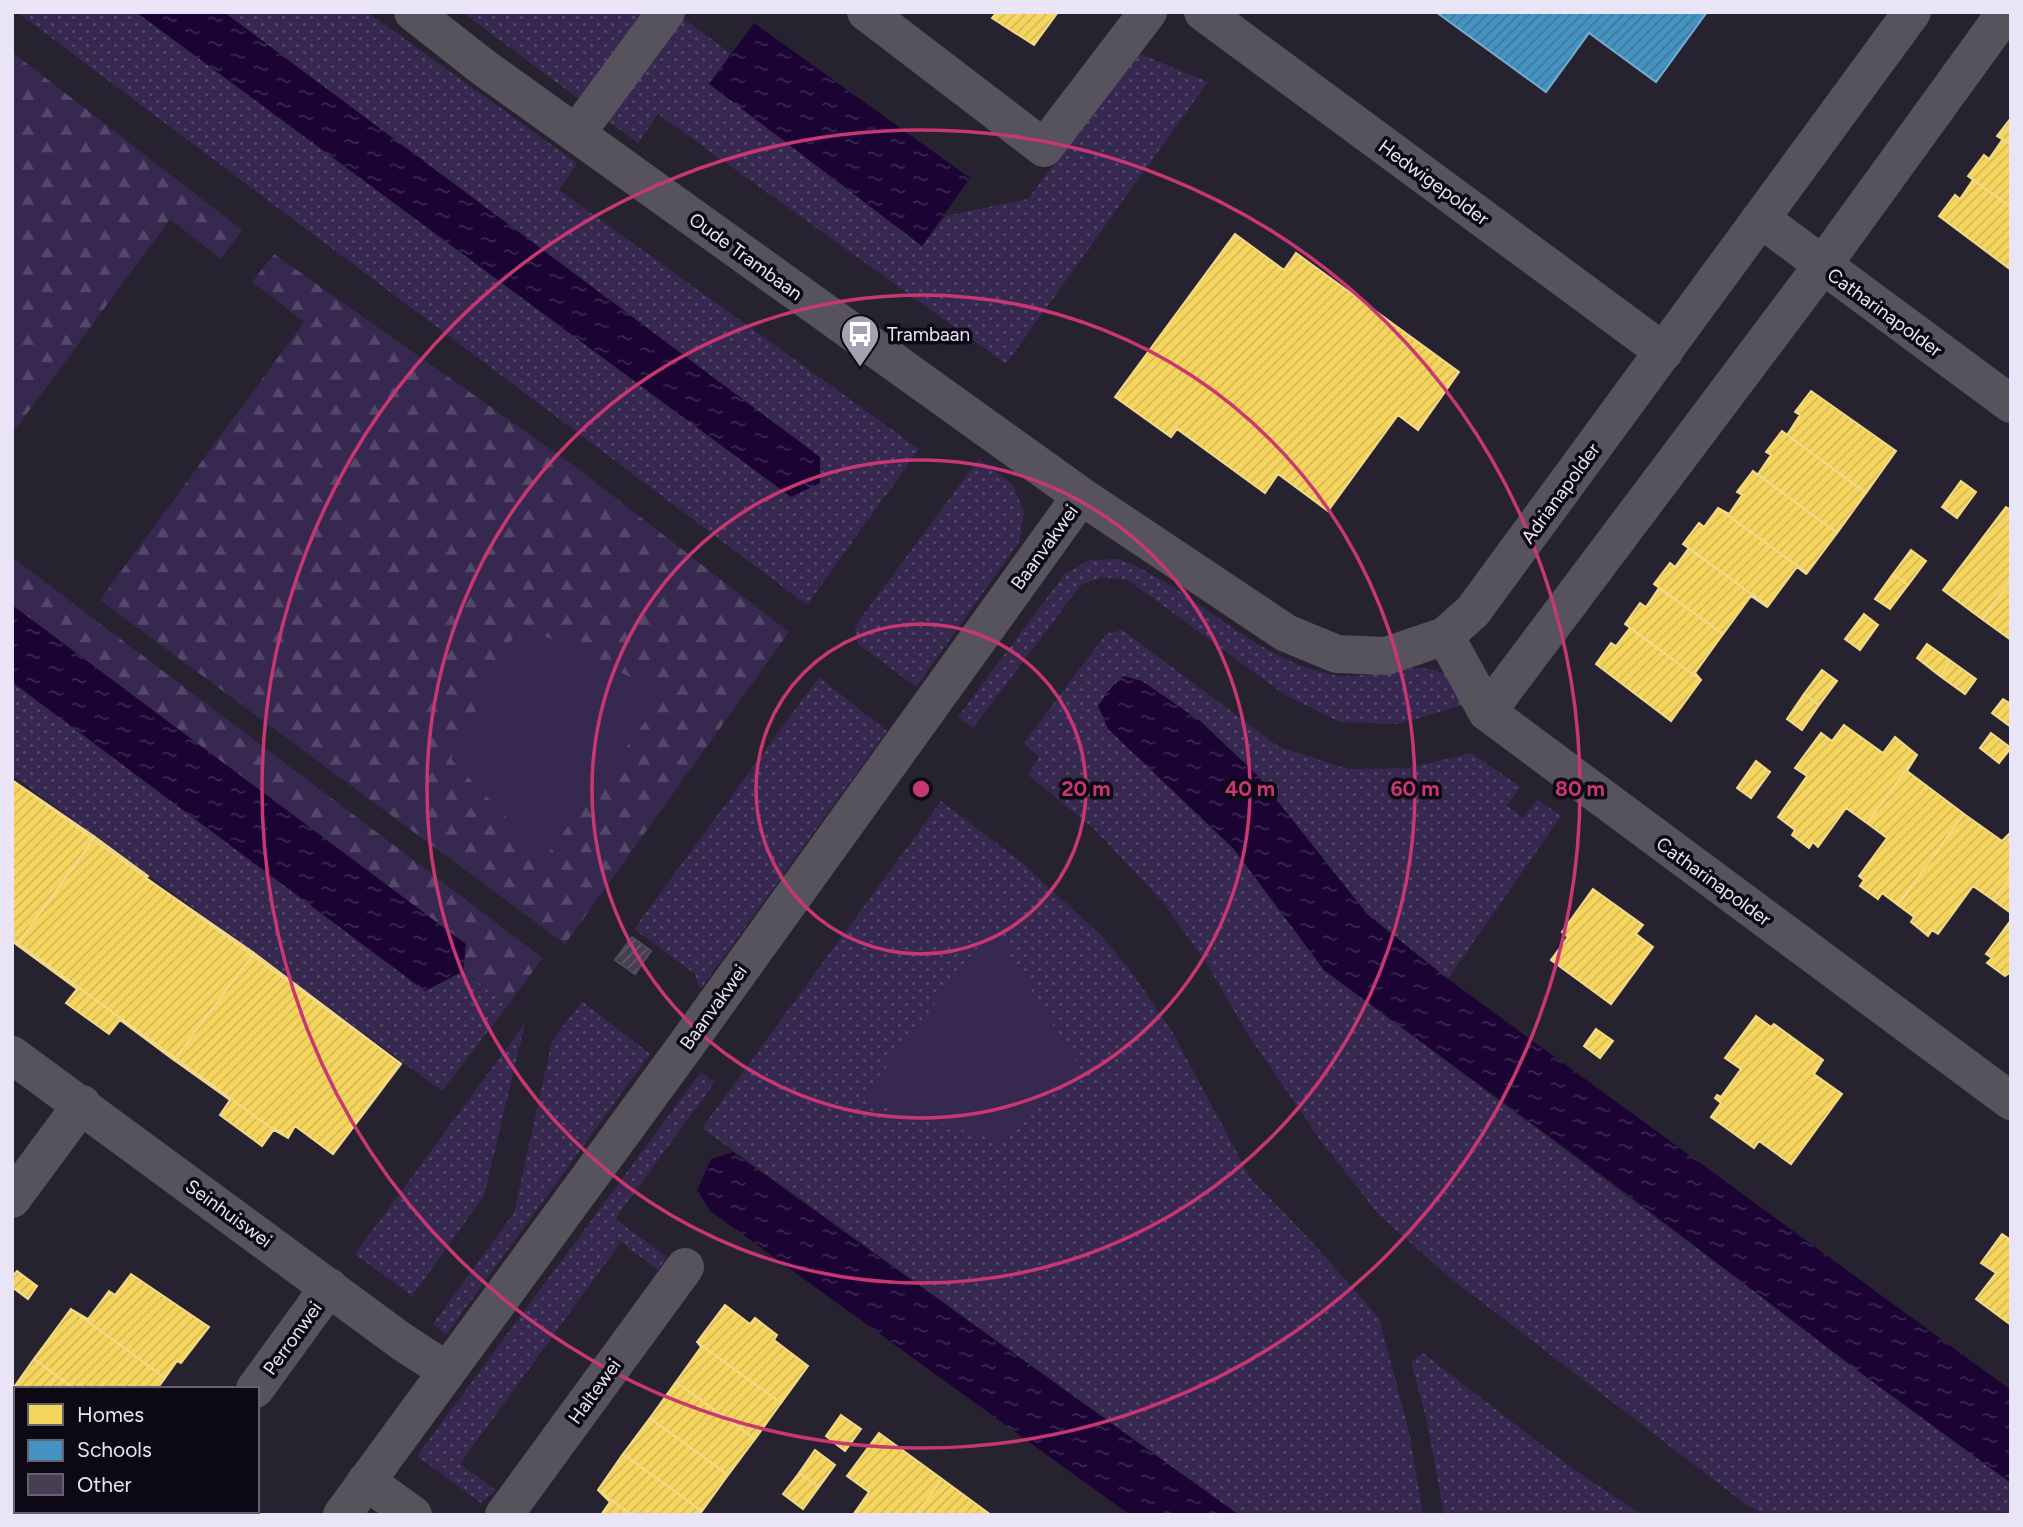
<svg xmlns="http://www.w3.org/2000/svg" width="2023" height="1527" font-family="Figtree,sans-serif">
  <defs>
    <pattern id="grass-dots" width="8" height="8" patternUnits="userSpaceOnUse" patternTransform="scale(1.75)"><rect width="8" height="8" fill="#372850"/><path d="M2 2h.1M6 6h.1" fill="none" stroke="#54476a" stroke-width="1.8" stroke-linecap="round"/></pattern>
    <pattern id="forest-firs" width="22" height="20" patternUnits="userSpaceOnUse" patternTransform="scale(1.75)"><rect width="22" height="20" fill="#372850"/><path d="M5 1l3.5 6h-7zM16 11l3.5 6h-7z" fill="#54476a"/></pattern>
    <pattern id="water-ripples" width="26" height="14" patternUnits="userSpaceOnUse" patternTransform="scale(1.75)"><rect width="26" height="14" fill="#1b0434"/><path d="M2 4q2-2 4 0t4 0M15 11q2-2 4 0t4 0" fill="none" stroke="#3c2852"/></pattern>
    <pattern id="homes-hatch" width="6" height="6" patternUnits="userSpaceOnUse" patternTransform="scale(1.75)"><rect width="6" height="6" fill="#f6d55c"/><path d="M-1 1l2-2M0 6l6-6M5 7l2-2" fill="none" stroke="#d3b858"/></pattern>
    <pattern id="schools-hatch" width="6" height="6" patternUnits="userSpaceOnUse" patternTransform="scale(1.75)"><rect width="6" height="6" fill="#4393c3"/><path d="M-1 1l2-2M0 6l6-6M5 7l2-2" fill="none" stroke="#447899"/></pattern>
    <pattern id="building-hatch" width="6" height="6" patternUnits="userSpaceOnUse" patternTransform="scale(1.75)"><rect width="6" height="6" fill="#463e52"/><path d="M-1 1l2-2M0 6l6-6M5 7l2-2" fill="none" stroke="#615a6c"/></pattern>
  </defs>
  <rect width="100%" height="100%" fill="#26222f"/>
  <path fill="url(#grass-dots)" d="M 17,12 L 136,12 L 791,497 L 820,457 L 224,12 L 367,12 L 577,163 L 559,190 L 919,449 L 807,605 Z
    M 462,12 L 675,12 L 731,54 L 709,83 L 922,246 L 946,216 L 1028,199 L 1138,53 L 1208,82 L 1006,364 L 658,114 L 638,143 Z
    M 979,459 L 1013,485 L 1024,512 L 1019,542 L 916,687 L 858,644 L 855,626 Z
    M 1119,559 C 1195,588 1251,659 1334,675 C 1368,681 1414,658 1444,674 C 1453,679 1460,695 1467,704 L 1398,724 L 1340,722 L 1285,695 L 1128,580 L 1101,577 L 1081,585 L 973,728 L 958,717 L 1064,575 L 1089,560 Z
    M 1122,630 L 1279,747 L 1348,769 L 1409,768 L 1471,753 L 1521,787 L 1507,806 L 1523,818 L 1537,799 L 1561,816 L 1448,979 L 1367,914 L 1257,775 L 1199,720 L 1108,729 L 1233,848 L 1324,970 L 2011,1483 L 2011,1515 L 1765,1515 L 1748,1506 L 1449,1277 L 1378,1214 L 1320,1140 L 1249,1036 L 1205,961 L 1162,901 L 1093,828 L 1028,775 L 1039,757 L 1024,743 L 1106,634 Z
    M 819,677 L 887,731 L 700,990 L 695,974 L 634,929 Z
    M 12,682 L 425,991 L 463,971 L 508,1005 L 442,1091 L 12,775 Z
    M 941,801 L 1020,861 L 1101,935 L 1133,974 L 1173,1033 L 1251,1179 L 1313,1243 L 1379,1318 L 1409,1431 L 1423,1515 L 1239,1515 L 702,1128 Z
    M 582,1001 L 650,1054 L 446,1335 L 433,1324 L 514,1213 L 552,1041 Z
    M 525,1023 L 484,1196 L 412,1296 L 355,1254 Z
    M 701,1072 L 715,1082 L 615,1219 L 667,1257 L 658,1270 L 621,1242 L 460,1464 L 496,1490 L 481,1503 L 417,1456 Z
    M 1423,1353 L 1572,1468 L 1642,1515 L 1444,1515 L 1427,1421 L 1411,1362 Z"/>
  <path fill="url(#forest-firs)" d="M 12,52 L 242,230 L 221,259 L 170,219 L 12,434 Z
    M 274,254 L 573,465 L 789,632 L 565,944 L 100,600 L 304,322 L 252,282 Z
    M 12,557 L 543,958 L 508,1005 L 464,971 L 465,944 L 12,605 Z"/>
  <path fill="#372850" d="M 520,624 L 665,694 L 545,858 L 451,759 Z
    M 993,928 L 1081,1070 L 999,1141 L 861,1100 Z"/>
  <path fill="url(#water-ripples)" d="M 136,12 L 224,12 L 820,457 L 820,483 L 791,497 Z
    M 754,23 L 970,178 L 922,246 L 709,84 Z
    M 12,605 L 466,944 L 463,971 L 425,991 L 12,682 Z
    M 1123,676 L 1142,681 L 1199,720 L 1257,775 L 1367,914 L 1448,979 L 2011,1390 L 2011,1483 L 1862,1374 L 1619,1188 L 1324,970 L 1233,848 L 1108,729 L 1098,706 L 1108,691 Z
    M 733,1152 L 1239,1515 L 1130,1515 L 710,1211 L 697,1190 L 711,1159 Z"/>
  <path fill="url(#homes-hatch)" stroke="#f2da8a" stroke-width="2" d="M 997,12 L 1058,12 L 1034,45 L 992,18 Z
    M 2011,118 L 2011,145 L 1997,136 Z
    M 2003,139 L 2011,145 L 2011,207 L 1968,176 L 1984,155 L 1989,159 Z
    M 1973,180 L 2011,207 L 2011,270 L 1939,216 L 1955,195 L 1960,199 Z
    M 1235,234 L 1284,270 L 1296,253 L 1459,372 L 1418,430 L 1398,415 L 1328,511 L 1278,474 L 1265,493 L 1177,429 L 1171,437 L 1115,397 Z
    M 1811,391 L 1896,451 L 1866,493 L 1787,435 L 1800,415 L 1795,412 Z
    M 1782,431 L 1866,493 L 1837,533 L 1758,474 L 1771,455 L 1766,452 Z
    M 1753,471 L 1837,533 L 1807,573 L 1718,508 L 1729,514 L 1742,495 L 1737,492 Z
    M 1961,481 L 1976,492 L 1957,518 L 1942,507 Z
    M 2006,507 L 2011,510 L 2011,580 L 1982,619 L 1943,590 Z
    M 1718,508 L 1807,573 L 1806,574 L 1797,567 L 1768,606 L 1683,544 L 1699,523 L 1704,527 Z
    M 1689,548 L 1768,606 L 1767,607 L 1751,596 L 1723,634 L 1654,584 L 1670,563 L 1675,567 Z
    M 1911,550 L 1926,561 L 1908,585 L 1893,574 Z
    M 1893,574 L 1908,585 L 1890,609 L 1875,599 Z
    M 2011,580 L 2011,640 L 1982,619 Z
    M 1659,588 L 1723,634 L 1695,673 L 1701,680 L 1625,624 L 1640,603 L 1646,607 Z
    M 1864,614 L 1878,625 L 1860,650 L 1845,639 Z
    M 1630,628 L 1701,680 L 1671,721 L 1596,664 L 1611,643 L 1616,646 Z
    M 1927,644 L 1951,661 L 1940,676 L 1917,658 Z
    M 1951,661 L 1976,679 L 1965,694 L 1940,676 Z
    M 1822,670 L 1837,681 L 1819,705 L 1804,694 Z
    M 1804,694 L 1819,705 L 1802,730 L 1787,719 Z
    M 2003,699 L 2011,704 L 2011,727 L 1992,713 Z
    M 1844,725 L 1883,753 L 1895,737 L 1917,755 L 1867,823 L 1846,808 L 1818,847 L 1813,842 L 1809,848 L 1792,835 L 1795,830 L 1778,817 L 1807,776 L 1795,768 L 1821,733 L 1832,741 Z
    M 1991,733 L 2011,748 L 1999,763 L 1980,748 Z
    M 1917,755 L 1907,771 L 1964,814 L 1898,905 L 1882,893 L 1878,899 L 1860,886 L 1864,880 L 1859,876 L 1887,838 L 1867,823 Z
    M 1756,761 L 1770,772 L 1751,798 L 1737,788 Z
    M 12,780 L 95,837 L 17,945 L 12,941 Z
    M 12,780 L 400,1063 L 333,1154 L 295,1126 L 288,1138 L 274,1130 L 12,939 Z
    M 1964,814 L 2002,841 L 2011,832 L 2011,876 L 1993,900 L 1973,886 L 1938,934 L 1932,930 L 1928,936 L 1911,922 L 1914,917 L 1898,905 Z
    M 95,837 L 148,876 L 146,878 L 254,953 L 174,1060 L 120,1020 L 109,1034 L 66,1003 L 77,989 L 17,945 Z
    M 2011,876 L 2011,913 L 1993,900 Z
    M 1593,889 L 1643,925 L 1636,934 L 1653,947 L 1611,1004 L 1551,960 L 1568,937 L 1562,932 Z
    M 2011,920 L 2011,972 L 2005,976 L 1987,963 L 1992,958 L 1986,954 Z
    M 254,953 L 401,1064 L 333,1154 L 295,1126 L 288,1138 L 275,1128 L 262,1146 L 220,1115 L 230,1100 L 174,1060 Z
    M 1756,1016 L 1771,1027 L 1774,1024 L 1823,1060 L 1814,1074 L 1842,1094 L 1791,1164 L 1759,1141 L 1754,1148 L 1711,1117 L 1721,1103 L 1715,1098 L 1717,1095 L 1721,1097 L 1741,1069 L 1725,1058 Z
    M 1596,1029 L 1613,1041 L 1600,1058 L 1584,1046 Z
    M 2002,1234 L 2011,1240 L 2011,1325 L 1976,1299 L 1996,1273 L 1981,1263 Z
    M 17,1271 L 37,1286 L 28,1299 L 12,1287 L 12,1277 Z
    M 131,1274 L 209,1327 L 181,1363 L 177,1361 L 165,1378 L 71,1309 L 88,1319 L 109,1291 L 115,1295 Z
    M 725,1305 L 750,1324 L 755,1318 L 777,1335 L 774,1340 L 808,1366 L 781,1403 L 697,1342 Z
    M 71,1309 L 165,1378 L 157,1389 L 75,1389 L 34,1359 Z
    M 697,1342 L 781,1403 L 755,1439 L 676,1382 L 701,1347 Z
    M 34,1359 L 75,1389 L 16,1389 L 16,1422 L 12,1419 L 12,1390 Z
    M 676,1382 L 755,1439 L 728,1475 L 650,1418 Z
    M 841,1415 L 861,1429 L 845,1451 L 826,1436 Z
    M 650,1418 L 728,1475 L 702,1511 L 623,1454 Z
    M 12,1419 L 16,1422 L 16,1498 L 12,1496 Z
    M 879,1433 L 942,1479 L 916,1515 L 853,1515 L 869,1492 L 847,1476 Z
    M 815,1450 L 835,1465 L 819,1487 L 799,1473 Z
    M 623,1454 L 702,1511 L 699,1515 L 632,1515 L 598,1490 Z
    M 799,1473 L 819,1487 L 803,1509 L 783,1494 Z
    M 942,1479 L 991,1515 L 916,1515 Z
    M 598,1490 L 632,1515 L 601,1515 L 610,1502 Z
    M 12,1496 L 16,1498 L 16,1511 L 33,1511 L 38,1515 L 12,1515 Z
    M 33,1511 L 73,1511 L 71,1515 L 38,1515 Z"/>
  <path fill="url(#schools-hatch)" stroke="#75acd2" stroke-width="2" d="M 1436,12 L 1707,12 L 1656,82 L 1589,33 L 1546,92 Z"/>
  <path fill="url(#building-hatch)" stroke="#504d57" stroke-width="2" d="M 632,937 L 651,951 L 635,974 L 615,960 Z"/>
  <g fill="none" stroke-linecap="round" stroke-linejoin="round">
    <path stroke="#56535d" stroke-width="38" d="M 413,12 L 483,67 L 1081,496 L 1286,633 L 1337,654 L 1386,656 L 1445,636 L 1473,611 L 1912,12
      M 866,12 L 1044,148 L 1148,12
      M 1203,12 L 1664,352
      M 576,134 L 666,12
      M 1761,219 L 2011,404
      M 1445,636 L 1487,712 L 2011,1101
      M 1487,712 L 1822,266 L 2006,12
      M 12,1055 L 401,1341 L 447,1371
      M 12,1199 L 82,1104
      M 255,1389 L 329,1287
      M 366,1481 L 413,1515
      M 163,1515 L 166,1511
      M 342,1515 L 684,1048 L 1081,496
      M 504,1515 L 685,1267"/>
  </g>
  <g fill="none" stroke="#c83772" stroke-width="3.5">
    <circle cx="921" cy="789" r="165"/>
    <circle cx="921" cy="789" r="329"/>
    <circle cx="921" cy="789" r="494"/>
    <circle cx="921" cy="789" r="659"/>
  </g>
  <defs>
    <g id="bus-pin" transform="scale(2.0125)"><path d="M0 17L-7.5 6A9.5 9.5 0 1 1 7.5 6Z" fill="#a5a1b0" stroke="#0d0914"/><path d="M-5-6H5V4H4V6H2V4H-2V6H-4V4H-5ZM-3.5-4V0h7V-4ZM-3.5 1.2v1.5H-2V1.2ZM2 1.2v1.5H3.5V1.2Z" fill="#fff"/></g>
  </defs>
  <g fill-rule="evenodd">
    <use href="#bus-pin" x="860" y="334"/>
  </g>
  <g text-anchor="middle" stroke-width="7" stroke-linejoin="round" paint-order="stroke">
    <g font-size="19" fill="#eae5f6" stroke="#0d0914">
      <text transform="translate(1434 182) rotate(36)" y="7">Hedwigepolder</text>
      <text transform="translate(746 256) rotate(36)" y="7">Oude Trambaan</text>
      <text transform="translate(1885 312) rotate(36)" y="7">Catharinapolder</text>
      <text transform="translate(1560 493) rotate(-54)" y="7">Adrianapolder</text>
      <text transform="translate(1044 547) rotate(-54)" y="7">Baanvakwei</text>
      <text transform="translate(1714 881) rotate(36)" y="7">Catharinapolder</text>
      <text transform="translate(713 1007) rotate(-54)" y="7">Baanvakwei</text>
      <text transform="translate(229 1213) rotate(36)" y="7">Seinhuiswei</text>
      <text transform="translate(292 1338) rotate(-54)" y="7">Perronwei</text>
      <text transform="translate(594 1391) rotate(-54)" y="7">Haltewei</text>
    </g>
    <g font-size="19" fill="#eae5f6" stroke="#0d0914" text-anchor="start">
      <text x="887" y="341">Trambaan</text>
    </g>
  </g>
  <circle cx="921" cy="789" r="10" fill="#c83772" stroke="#0d0914" stroke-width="3.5"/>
  <g font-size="21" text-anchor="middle" font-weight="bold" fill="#c83772" stroke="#0d0914" stroke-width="7" stroke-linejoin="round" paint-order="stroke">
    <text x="1086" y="796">20 m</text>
    <text x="1250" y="796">40 m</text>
    <text x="1415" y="796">60 m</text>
    <text x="1580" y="796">80 m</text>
  </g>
  <rect width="2023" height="1527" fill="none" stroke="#eae5f6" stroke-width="28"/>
  <rect x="14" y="1387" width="245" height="126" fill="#0d0914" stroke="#65616e" stroke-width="2"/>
  <rect x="28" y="1404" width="35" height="21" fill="#f6d55c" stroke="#65616e" stroke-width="2"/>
  <text x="77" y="1422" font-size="21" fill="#eae5f6">Homes</text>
  <rect x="28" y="1440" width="35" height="21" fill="#4393c3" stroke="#65616e" stroke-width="2"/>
  <text x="77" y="1457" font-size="21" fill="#eae5f6">Schools</text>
  <rect x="28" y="1474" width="35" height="21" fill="#463e52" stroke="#65616e" stroke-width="2"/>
  <text x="77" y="1492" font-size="21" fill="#eae5f6">Other</text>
</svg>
